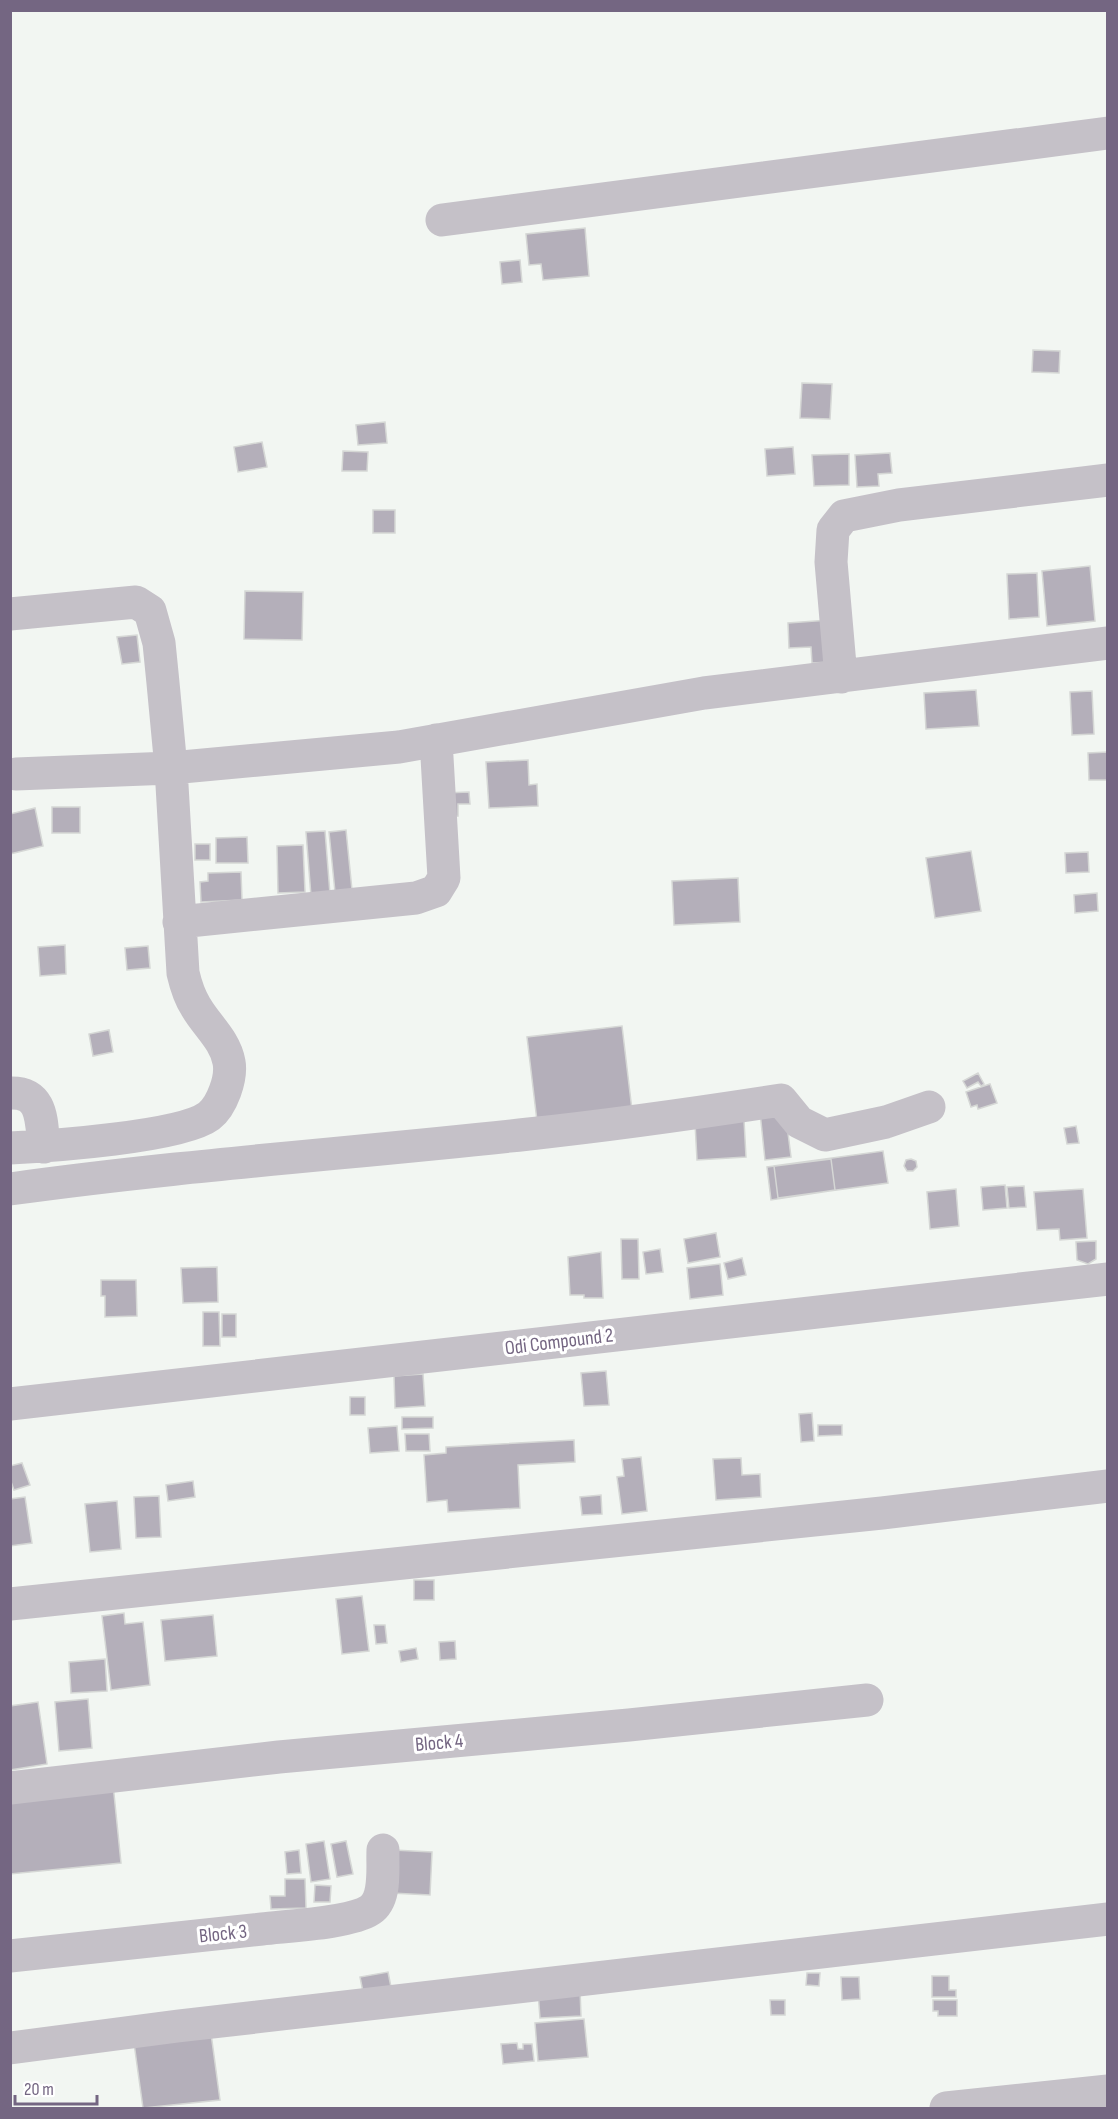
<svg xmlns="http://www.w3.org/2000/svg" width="1118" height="2119" font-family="'Sofia Sans Condensed',sans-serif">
  <rect width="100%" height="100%" fill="#f2f6f2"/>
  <path fill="#b4afba" stroke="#d5d7d5" stroke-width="1.5" d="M 585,228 L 589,276 L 543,280 L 541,264 L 529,265 L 526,234 Z
    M 520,260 L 522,282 L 502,284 L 500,262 Z
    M 1033,350 L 1060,351 L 1059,373 L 1032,372 Z
    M 802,383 L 832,384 L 830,419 L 800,418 Z
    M 385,422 L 387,443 L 358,445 L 356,425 Z
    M 262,442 L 267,467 L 238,472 L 234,447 Z
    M 793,447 L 795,474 L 767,476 L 765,449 Z
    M 343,451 L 368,452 L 367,471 L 342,471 Z
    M 890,453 L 892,473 L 878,474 L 879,486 L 857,487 L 855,455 Z
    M 849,454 L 849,485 L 814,486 L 812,455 Z
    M 373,510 L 395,510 L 395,533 L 373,533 Z
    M 1090,566 L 1095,621 L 1047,626 L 1042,571 Z
    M 1037,573 L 1039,617 L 1009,619 L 1007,574 Z
    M 245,591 L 303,592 L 302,640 L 244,639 Z
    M 829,620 L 831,662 L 812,663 L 811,647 L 789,648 L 788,623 Z
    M 137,635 L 140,662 L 122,664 L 117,637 Z
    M 976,690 L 979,726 L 926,729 L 924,693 Z
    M 1092,691 L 1094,734 L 1072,735 L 1070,692 Z
    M 1108,752 L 1108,780 L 1089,780 L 1088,753 Z
    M 528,760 L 529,785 L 537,784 L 538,806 L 489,808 L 486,762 Z
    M 469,792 L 470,804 L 458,804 L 458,816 L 445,817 L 444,793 Z
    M 52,807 L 80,807 L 80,833 L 52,833 Z
    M 35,808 L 43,846 L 10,854 L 10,814 Z
    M 346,830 L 352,890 L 335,892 L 329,832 Z
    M 325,831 L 330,894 L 311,896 L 306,832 Z
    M 247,837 L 248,863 L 216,863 L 216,838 Z
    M 195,844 L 210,844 L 210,860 L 195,860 Z
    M 303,845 L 305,892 L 278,893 L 277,846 Z
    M 971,851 L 981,911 L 935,918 L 926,858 Z
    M 1088,852 L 1089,872 L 1066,873 L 1065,853 Z
    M 241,872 L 242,900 L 201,902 L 200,882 L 208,881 L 208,873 Z
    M 738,878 L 740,922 L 674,925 L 672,881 Z
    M 1097,893 L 1098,911 L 1075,913 L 1074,895 Z
    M 65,945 L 66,974 L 40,976 L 38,947 Z
    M 148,946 L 150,968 L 127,970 L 125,948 Z
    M 622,1026 L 632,1110 L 537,1121 L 527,1037 Z
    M 109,1030 L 113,1052 L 93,1056 L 89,1034 Z
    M 978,1073 L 984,1084 L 981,1086 L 978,1082 L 967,1088 L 963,1081 Z
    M 990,1084 L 997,1103 L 978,1109 L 977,1105 L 971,1107 L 966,1092 Z
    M 785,1109 L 791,1157 L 765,1160 L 760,1112 Z
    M 744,1120 L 746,1157 L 697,1160 L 695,1123 Z
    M 1076,1126 L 1079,1143 L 1067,1144 L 1064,1128 Z
    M 883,1151 L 888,1183 L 778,1198 L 774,1166 Z
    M 831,1159 L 835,1190 L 771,1200 L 767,1167 Z
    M 911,1159 L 916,1161 L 917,1167 L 913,1171 L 907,1171 L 904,1166 L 906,1160 Z
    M 1005,1185 L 1007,1208 L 983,1210 L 981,1187 Z
    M 1024,1186 L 1026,1207 L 1009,1208 L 1007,1187 Z
    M 956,1189 L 959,1226 L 930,1229 L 927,1192 Z
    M 1083,1189 L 1087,1238 L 1060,1240 L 1059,1229 L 1037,1230 L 1034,1192 Z
    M 716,1233 L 720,1257 L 688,1263 L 684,1239 Z
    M 621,1239 L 638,1239 L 639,1279 L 622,1279 Z
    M 1096,1241 L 1096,1259 L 1088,1264 L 1077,1260 L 1076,1242 Z
    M 660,1249 L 663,1272 L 646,1274 L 643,1252 Z
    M 601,1252 L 603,1298 L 584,1298 L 584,1295 L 570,1295 L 568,1257 Z
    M 742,1258 L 746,1275 L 728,1279 L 724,1263 Z
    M 720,1264 L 723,1295 L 690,1299 L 687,1268 Z
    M 217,1267 L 218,1302 L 183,1303 L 181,1268 Z
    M 101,1280 L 136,1280 L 137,1316 L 105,1317 L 105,1296 L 101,1296 Z
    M 203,1312 L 219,1312 L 220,1346 L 203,1346 Z
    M 222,1314 L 236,1314 L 236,1337 L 222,1337 Z
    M 606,1371 L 609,1405 L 584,1406 L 581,1373 Z
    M 423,1374 L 425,1406 L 395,1408 L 394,1376 Z
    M 350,1397 L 365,1397 L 365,1415 L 350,1415 Z
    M 812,1413 L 814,1441 L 801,1442 L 799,1414 Z
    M 402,1417 L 433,1417 L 433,1428 L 402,1429 Z
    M 818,1425 L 842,1425 L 842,1435 L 818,1436 Z
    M 397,1426 L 399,1451 L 370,1453 L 368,1428 Z
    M 405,1434 L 429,1434 L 430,1451 L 406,1451 Z
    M 574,1440 L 575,1462 L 518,1465 L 520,1508 L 448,1512 L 447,1500 L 427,1502 L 424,1455 L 446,1453 L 446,1447 Z
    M 641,1457 L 647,1511 L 622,1514 L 617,1477 L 624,1476 L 622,1459 Z
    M 741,1458 L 742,1475 L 760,1474 L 761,1497 L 716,1500 L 713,1459 Z
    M 22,1463 L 30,1485 L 14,1490 L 10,1479 L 10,1466 Z
    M 193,1481 L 195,1497 L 168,1501 L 166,1485 Z
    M 601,1495 L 602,1514 L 582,1515 L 580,1497 Z
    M 159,1496 L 161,1537 L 136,1538 L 134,1497 Z
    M 25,1497 L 32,1543 L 10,1546 L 10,1499 Z
    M 117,1501 L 121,1549 L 90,1552 L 85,1504 Z
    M 414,1580 L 434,1580 L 434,1600 L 414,1600 Z
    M 362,1596 L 369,1651 L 342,1654 L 336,1599 Z
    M 124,1613 L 125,1624 L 143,1622 L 150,1685 L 111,1690 L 102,1616 Z
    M 213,1615 L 217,1656 L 165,1661 L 161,1620 Z
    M 374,1625 L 385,1625 L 387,1643 L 376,1644 Z
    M 455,1641 L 456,1659 L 440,1660 L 439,1642 Z
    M 416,1648 L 418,1659 L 401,1662 L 399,1651 Z
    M 105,1659 L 107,1691 L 71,1693 L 69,1662 Z
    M 88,1699 L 92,1748 L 59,1751 L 55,1702 Z
    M 38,1702 L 47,1764 L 10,1770 L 10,1706 Z
    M 113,1784 L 121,1863 L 10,1874 L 10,1795 Z
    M 324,1841 L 330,1879 L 311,1882 L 306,1844 Z
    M 346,1841 L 353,1874 L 337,1877 L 331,1844 Z
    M 299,1850 L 301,1873 L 287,1874 L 285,1852 Z
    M 393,1850 L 432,1852 L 430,1895 L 391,1893 Z
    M 285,1879 L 305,1879 L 306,1908 L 271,1909 L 270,1896 L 285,1896 Z
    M 315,1885 L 331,1886 L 330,1902 L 314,1902 Z
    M 388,1972 L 392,1992 L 364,1997 L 360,1977 Z
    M 807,1973 L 820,1973 L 819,1986 L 806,1985 Z
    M 932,1976 L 949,1976 L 949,1990 L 956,1990 L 956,1997 L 932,1997 Z
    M 841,1977 L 859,1977 L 860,1999 L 842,2000 Z
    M 580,1989 L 581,2016 L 540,2018 L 538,1992 Z
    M 770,2000 L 785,2000 L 785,2015 L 771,2015 Z
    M 933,2000 L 957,2000 L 957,2016 L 938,2016 L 938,2011 L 933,2011 Z
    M 584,2019 L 588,2057 L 538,2061 L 535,2023 Z
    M 210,2026 L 220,2100 L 143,2108 L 133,2036 Z
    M 517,2043 L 518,2049 L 523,2049 L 523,2044 L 532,2044 L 534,2061 L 503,2064 L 501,2044 Z"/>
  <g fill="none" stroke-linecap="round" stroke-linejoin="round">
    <path stroke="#c5c1c8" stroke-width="33" d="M 442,220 L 1108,133
      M 10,614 L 136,602 L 150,611 L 159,643 L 163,683 L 171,768 L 183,973 C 186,986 189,996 196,1007 C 207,1026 225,1040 229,1062 C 232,1078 222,1106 209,1116 C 181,1137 50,1146 10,1148
      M 841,677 L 831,562 L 833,530 L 844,516 L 899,505 L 1108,480
      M 16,774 L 171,768 L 399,747 L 704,693 L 1108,643
      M 179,922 L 416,898 L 436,891 L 444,878 L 436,740
      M 10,1093 C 44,1092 41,1122 44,1147
      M 10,1189 C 183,1165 356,1153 529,1134 C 613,1125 697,1113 781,1100 L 799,1122 L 825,1135 L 886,1122 L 929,1107
      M 10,1404 L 1108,1279
      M 10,1604 L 882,1513 L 1108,1486
      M 10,1788 L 279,1757 L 629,1725 L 867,1700
      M 10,1956 C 94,1947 178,1938 262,1929 C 286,1926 351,1923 370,1910 C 387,1899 382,1868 383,1850
      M 10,2048 L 178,2026 L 1108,1919
      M 946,2108 L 1108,2091"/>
  </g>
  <g text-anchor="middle" stroke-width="6" stroke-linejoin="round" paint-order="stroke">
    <g font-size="20" fill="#746682" stroke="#fff">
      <text transform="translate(559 1341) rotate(-7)" y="7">Odi Compound 2</text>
      <text transform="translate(439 1742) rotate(-5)" y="7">Block 4</text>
      <text transform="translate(223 1933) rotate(-6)" y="7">Block 3</text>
    </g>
  </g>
  <rect width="1118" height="2119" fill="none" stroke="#746682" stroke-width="24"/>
  <path d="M15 2095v9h82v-9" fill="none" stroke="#746682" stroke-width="3"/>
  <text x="24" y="2095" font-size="18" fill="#746682" stroke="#ffffff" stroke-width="4.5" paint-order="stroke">20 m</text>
</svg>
